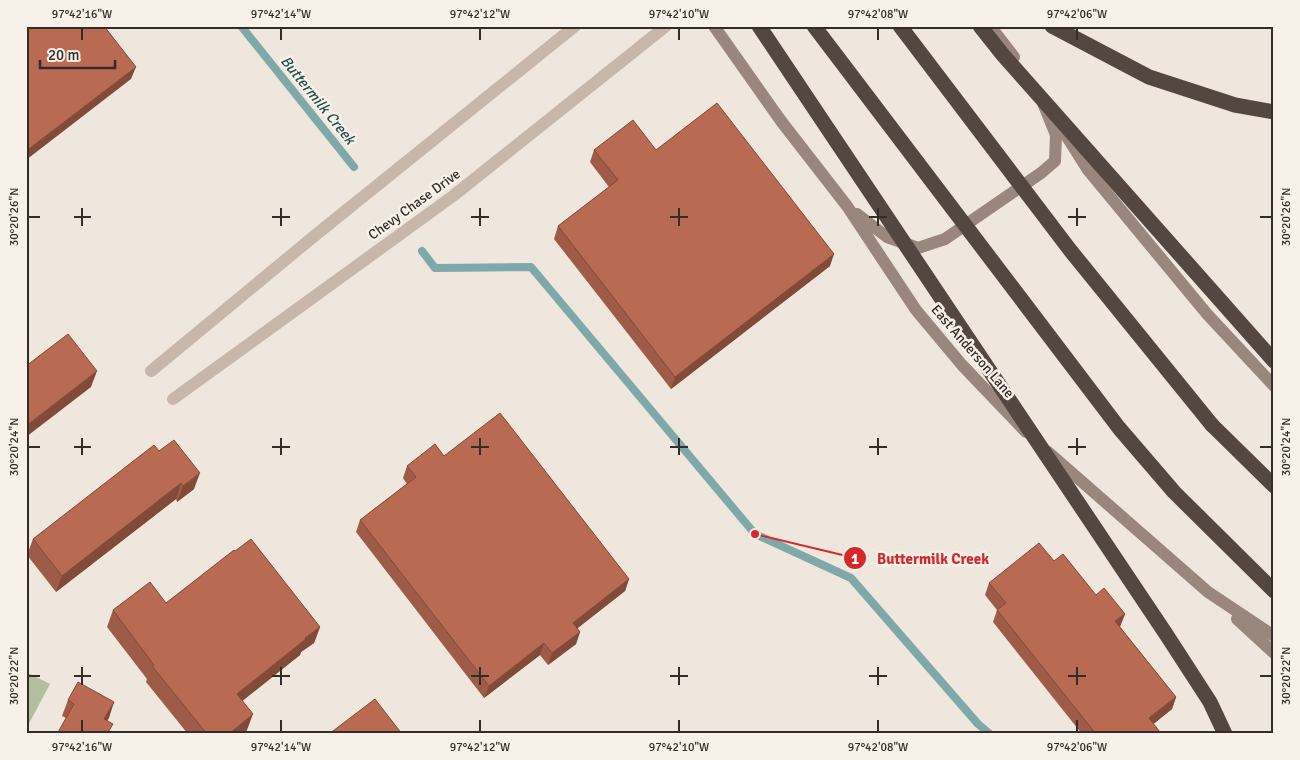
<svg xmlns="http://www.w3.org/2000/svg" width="1300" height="760" font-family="Signika,sans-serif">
  <rect width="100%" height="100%" fill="#efe6dd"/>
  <path fill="#b3bd9f" d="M 26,672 L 50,684 L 26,729 Z"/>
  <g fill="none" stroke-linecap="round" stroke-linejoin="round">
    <path stroke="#7fa8a9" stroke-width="8" d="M 241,26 L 354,167
      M 422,251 L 435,268 L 531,267 L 755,534 L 851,578 L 978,724 L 990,734"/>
    <path stroke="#c6b7aa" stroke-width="12" d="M 151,371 L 318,233 L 575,26
      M 173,399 L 453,196 L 666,26"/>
    <path stroke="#99867c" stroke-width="12" d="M 714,26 L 781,121 L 847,206 L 916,310 L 962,365 L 1026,432
      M 990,26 L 1014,57
      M 1064,132 L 1088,170 L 1207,314 L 1274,386
      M 857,214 L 887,237 L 918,248 L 945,239 L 1041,173 L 1055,161 L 1056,135 L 1043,103
      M 1048,452 L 1208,592 L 1274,636
      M 1237,619 L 1274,653"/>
    <path stroke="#544741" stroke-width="15" d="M 1052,26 L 1149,77 L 1235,105 L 1274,112
      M 1212,425 L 1274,486"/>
    <path stroke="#544741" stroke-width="15" d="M 759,26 L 1166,634 L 1210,702 L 1225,734
      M 814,26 L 1119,428 L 1174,492 L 1274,591
      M 900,26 L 1070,250 L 1212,425
      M 980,26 L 1003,55 L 1274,361"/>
  </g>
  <path fill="#9e5b47" d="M 594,150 L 656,150 L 830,266 L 671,389 L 554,239 L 558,226 L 609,187 L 590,162 Z
    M 159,451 L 194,489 L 177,502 L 176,499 L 56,592 L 27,555 L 33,539 Z
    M 444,456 L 629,579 L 625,591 L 577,628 L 580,632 L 576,644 L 548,665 L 540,655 L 484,698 L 356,532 L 360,520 L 407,484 L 403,478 L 407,466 Z
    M 235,551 L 320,627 L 314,643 L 301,652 L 300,655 L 242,701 L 247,730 L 243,734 L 188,734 L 146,682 L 147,679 L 107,627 L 113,610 L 166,603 Z
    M 1054,561 L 1096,595 L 1125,614 L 1120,627 L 1176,697 L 1172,709 L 1153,724 L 1159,734 L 1082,734 L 993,622 L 997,610 L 985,595 L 989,583 Z
    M 68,700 L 114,702 L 107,721 L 66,718 L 62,716 Z"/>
  <path fill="#814a39" d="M 136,67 L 131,79 L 26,160 L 26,151 Z
    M 834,254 L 830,266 L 671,389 L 675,377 Z
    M 97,371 L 91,387 L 26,437 L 26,426 Z
    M 200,473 L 194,489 L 177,502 L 183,486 Z
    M 181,483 L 176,499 L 56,592 L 62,576 Z
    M 629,579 L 625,591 L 569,635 L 573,623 Z
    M 1125,614 L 1120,626 L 1111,634 L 1115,621 Z
    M 320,627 L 314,643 L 301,652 L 300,655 L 231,710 L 237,694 Z
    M 580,632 L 576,644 L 548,665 L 552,653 Z
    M 544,643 L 540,655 L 484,698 L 489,686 Z
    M 1176,697 L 1172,709 L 1145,731 L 1149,718 Z
    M 114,702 L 109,718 L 100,734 L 104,719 Z
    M 253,714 L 247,730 L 243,734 L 229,734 Z"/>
  <path fill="#b86a52" stroke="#814a39" d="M 26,26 L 104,26 L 136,67 L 26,151 Z
    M 717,103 L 834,254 L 675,377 L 558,226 L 618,180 L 594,150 L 633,120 L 656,150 Z
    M 68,334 L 97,371 L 26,426 L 26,366 Z
    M 500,413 L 629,579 L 573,623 L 580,632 L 552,653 L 544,643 L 489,686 L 360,520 L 416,477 L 407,466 L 435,444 L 444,456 Z
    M 174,440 L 200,473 L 183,486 L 181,483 L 62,576 L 33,539 L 154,445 L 159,451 Z
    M 251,539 L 320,627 L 305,638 L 306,639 L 237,694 L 253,714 L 229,734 L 207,734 L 152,666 L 154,665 L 113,610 L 150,582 L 166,603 L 234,550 L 235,551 Z
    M 1039,543 L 1054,561 L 1063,554 L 1096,595 L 1104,588 L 1125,614 L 1115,621 L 1176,697 L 1149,718 L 1160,732 L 1157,734 L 1096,734 L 997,610 L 1006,603 L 989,583 Z
    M 78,682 L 114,702 L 104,719 L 113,724 L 107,734 L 57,734 L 74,704 L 68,700 Z
    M 375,699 L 402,734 L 329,734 Z"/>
  <path fill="none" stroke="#342c29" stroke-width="2" d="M 82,28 L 82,40M 281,28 L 281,40M 480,28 L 480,40M 679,28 L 679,40M 878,28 L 878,40M 1077,28 L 1077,40M 82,208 L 82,226M 281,208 L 281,226M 480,208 L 480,226M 679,208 L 679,226M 878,208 L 878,226M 1077,208 L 1077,226M 28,217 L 40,217M 74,217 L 91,217M 272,217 L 290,217M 471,217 L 489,217M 670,217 L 688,217M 869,217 L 887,217M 1068,217 L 1086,217M 1260,217 L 1272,217M 82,438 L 82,455M 281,438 L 281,455M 480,438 L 480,455M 679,438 L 679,455M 878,438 L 878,455M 1077,438 L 1077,455M 28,447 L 40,447M 74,447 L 91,447M 272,447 L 290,447M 471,447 L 489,447M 670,447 L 688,447M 869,447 L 887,447M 1068,447 L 1086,447M 1260,447 L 1272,447M 82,667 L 82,685M 281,667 L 281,685M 480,667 L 480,685M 679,667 L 679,685M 878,667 L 878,685M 1077,667 L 1077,685M 28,676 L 40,676M 74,676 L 91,676M 272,676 L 290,676M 471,676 L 489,676M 670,676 L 688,676M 869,676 L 887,676M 1068,676 L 1086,676M 1260,676 L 1272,676M 82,720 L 82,732M 281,720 L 281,732M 480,720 L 480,732M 679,720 L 679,732M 878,720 L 878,732M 1077,720 L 1077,732"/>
  <g text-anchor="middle" stroke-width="5" stroke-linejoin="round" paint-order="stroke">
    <g font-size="14" fill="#342c29" stroke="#f7f1e9">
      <text transform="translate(414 204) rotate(-36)" y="5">Chevy Chase Drive</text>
      <text transform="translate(973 351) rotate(49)" y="5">East Anderson Lane</text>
    </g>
    <g font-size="15" font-style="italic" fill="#234f51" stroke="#f7f1e9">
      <text transform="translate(318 100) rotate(51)" y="5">Buttermilk Creek</text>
    </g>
  </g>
  <path fill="none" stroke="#d62828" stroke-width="2" d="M755 534L855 558"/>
  <g fill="#d62828" stroke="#f7f1e9" stroke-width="2">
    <circle cx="755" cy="534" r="5"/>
    <circle cx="855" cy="558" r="12"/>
  </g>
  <g font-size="15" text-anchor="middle" font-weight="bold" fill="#fff">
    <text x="855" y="564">1</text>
  </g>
  <g font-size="15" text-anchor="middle" font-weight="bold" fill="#d62828" stroke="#f7f1e9" stroke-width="5" stroke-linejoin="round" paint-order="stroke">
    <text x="933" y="564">Buttermilk Creek</text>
  </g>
  <rect width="1300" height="760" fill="none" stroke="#f7f1e9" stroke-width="55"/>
  <path d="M40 60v8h75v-8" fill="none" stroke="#342c29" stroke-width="2.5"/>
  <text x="48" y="60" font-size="15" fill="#342c29" stroke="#f7f1e9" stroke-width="4" paint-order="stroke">20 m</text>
  <rect x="28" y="28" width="1244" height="704" fill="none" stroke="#342c29" stroke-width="2"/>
  <g font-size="12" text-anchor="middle" fill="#342c29">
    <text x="82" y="18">97°42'16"W</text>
    <text x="281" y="18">97°42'14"W</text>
    <text x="480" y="18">97°42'12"W</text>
    <text x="679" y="18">97°42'10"W</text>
    <text x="878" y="18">97°42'08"W</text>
    <text x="1077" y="18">97°42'06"W</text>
    <text transform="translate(14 217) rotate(-90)" y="4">30°20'26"N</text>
    <text transform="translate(1286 217) rotate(-90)" y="4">30°20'26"N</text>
    <text transform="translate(14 447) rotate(-90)" y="4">30°20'24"N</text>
    <text transform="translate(1286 447) rotate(-90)" y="4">30°20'24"N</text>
    <text transform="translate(14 676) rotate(-90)" y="4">30°20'22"N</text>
    <text transform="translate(1286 676) rotate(-90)" y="4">30°20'22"N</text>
    <text x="82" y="751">97°42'16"W</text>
    <text x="281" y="751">97°42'14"W</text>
    <text x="480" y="751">97°42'12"W</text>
    <text x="679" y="751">97°42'10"W</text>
    <text x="878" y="751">97°42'08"W</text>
    <text x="1077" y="751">97°42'06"W</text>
  </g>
</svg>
